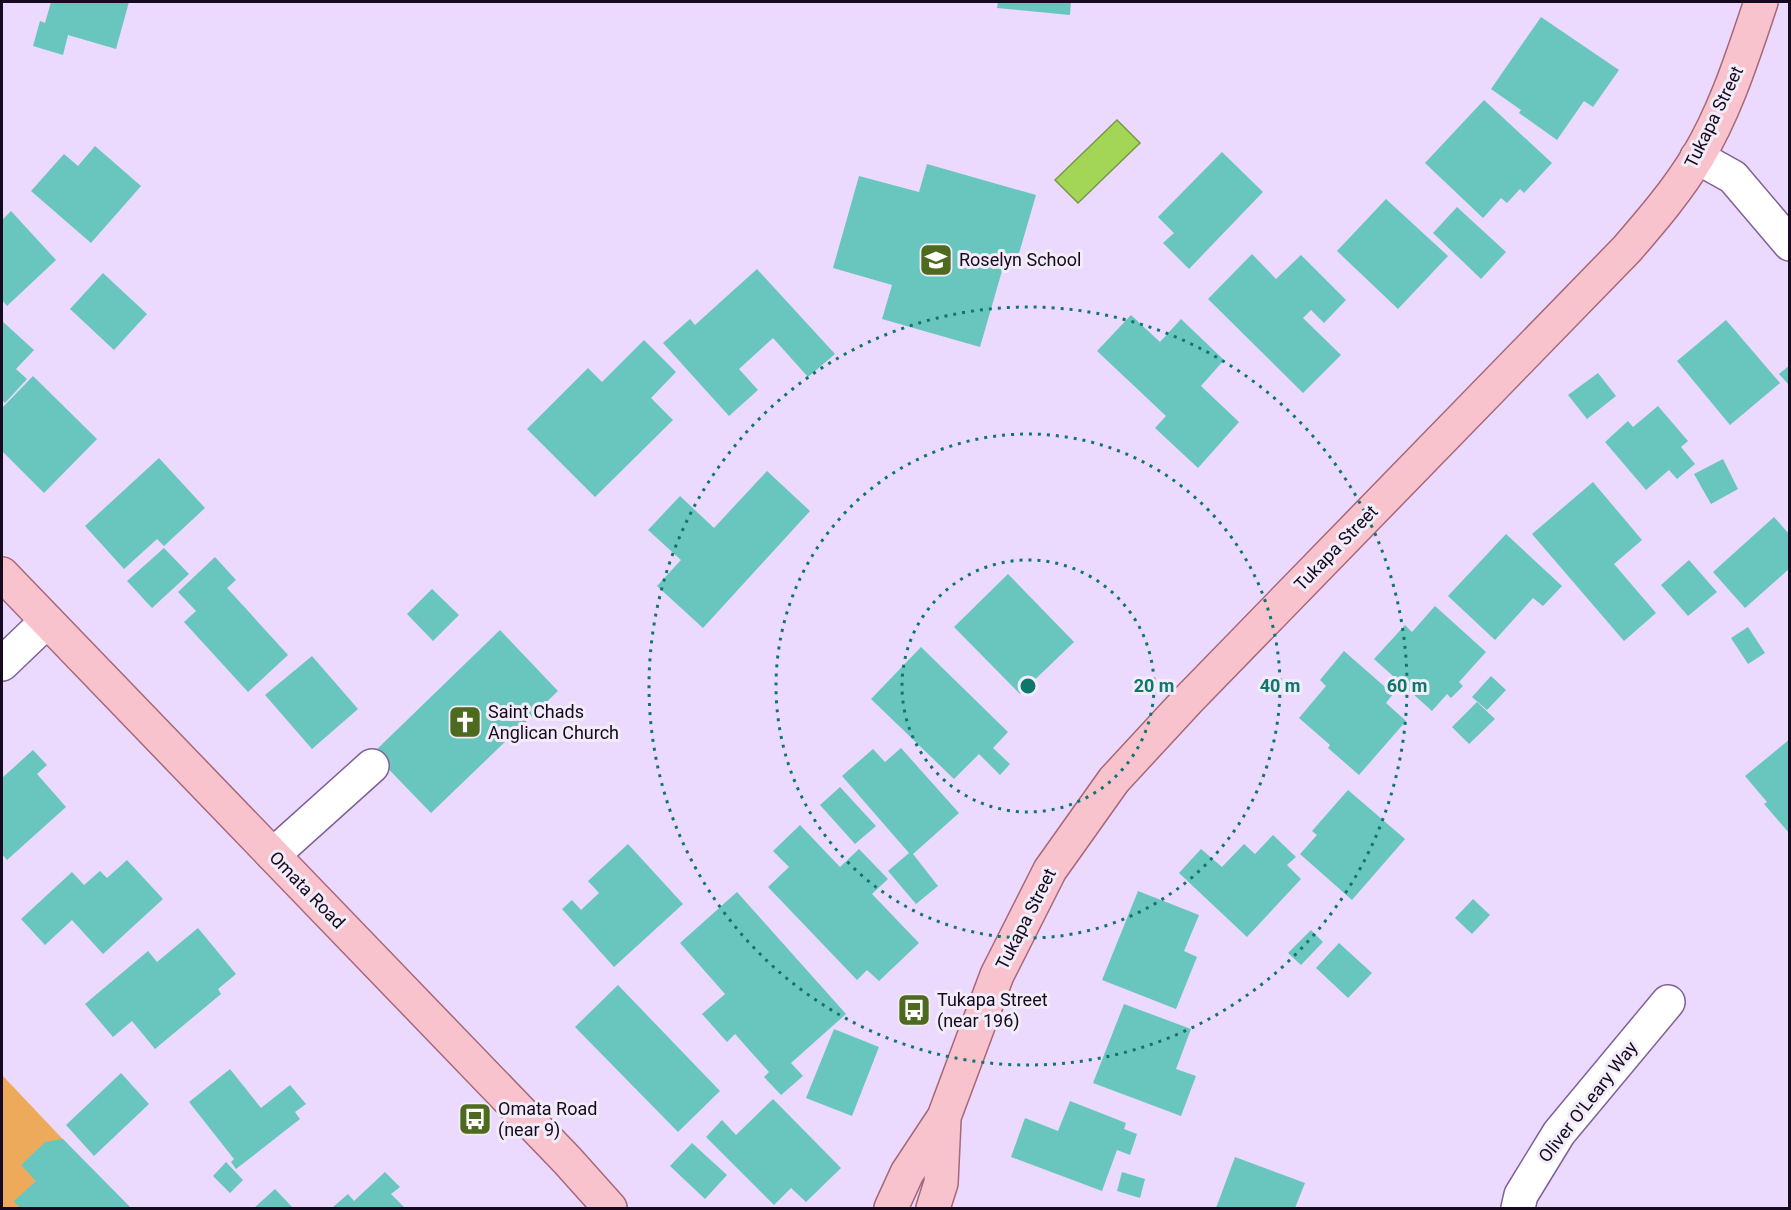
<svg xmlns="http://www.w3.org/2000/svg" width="1791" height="1210" font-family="Roboto,sans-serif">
  <rect width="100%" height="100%" fill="#ecd9fe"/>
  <path fill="#eeaa5b" d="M 2,1075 L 128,1208 L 2,1208 Z"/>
  <path fill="#a3d657" stroke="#789946" stroke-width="1.5" d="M 1117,120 L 1140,143 L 1078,203 L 1055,180 Z"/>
  <path fill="#69c6be" d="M 51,2 L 129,2 L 116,49 L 68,35 L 63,55 L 33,46 L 40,21 L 45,23 Z
    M 998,2 L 1071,2 L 1070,15 L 997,8 Z
    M 1541,17 L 1619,70 L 1593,107 L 1584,101 L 1557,140 L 1519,113 L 1521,110 L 1491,89 Z
    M 1484,100 L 1552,163 L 1524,193 L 1520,189 L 1507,203 L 1501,198 L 1483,218 L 1425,163 Z
    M 95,146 L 141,186 L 91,243 L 31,191 L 64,154 L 78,166 Z
    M 1222,152 L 1263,192 L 1189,269 L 1163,243 L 1174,233 L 1158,217 Z
    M 927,164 L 1036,195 L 1015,267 L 1004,264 L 980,347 L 882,319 L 892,285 L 833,268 L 859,176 L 919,192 Z
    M 1386,199 L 1448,256 L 1398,309 L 1337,251 Z
    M 1457,207 L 1506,252 L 1481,279 L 1433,233 Z
    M 11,211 L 56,260 L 7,306 L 2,300 L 2,220 Z
    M 1252,254 L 1276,279 L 1301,255 L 1346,300 L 1324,323 L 1311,310 L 1303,318 L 1341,355 L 1303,393 L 1208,299 Z
    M 757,269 L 835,354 L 808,377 L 773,338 L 739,369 L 758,390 L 729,416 L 663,343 L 690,319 L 695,325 Z
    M 103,273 L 147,314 L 114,350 L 70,309 Z
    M 1131,315 L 1160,342 L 1181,319 L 1224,360 L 1201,386 L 1239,422 L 1198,468 L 1155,428 L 1166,416 L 1097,351 Z
    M 1726,320 L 1780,383 L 1730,425 L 1677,361 Z
    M 2,321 L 34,350 L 16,369 L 27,379 L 5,403 L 2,400 Z
    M 644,340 L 676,372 L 651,398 L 673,420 L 595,497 L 527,429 L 588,368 L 602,382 Z
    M 1790,365 L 1790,386 L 1779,374 Z
    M 1598,373 L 1616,396 L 1587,419 L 1568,395 Z
    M 33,376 L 97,439 L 44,493 L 2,451 L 2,408 Z
    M 1658,406 L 1688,441 L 1681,447 L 1695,464 L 1677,479 L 1669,470 L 1646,490 L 1605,442 L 1628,421 L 1633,427 Z
    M 159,458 L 205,508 L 164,546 L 157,539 L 124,569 L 85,526 Z
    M 1723,459 L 1738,489 L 1711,504 L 1694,474 Z
    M 767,471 L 810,511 L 703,628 L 657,586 L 681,560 L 648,530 L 680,496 L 714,528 Z
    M 1593,482 L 1642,540 L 1614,564 L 1656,613 L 1624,641 L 1532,534 Z
    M 1774,517 L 1790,535 L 1790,568 L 1745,608 L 1713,572 Z
    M 1506,534 L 1562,586 L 1543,606 L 1533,598 L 1495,640 L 1448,596 Z
    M 164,548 L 189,574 L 152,608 L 127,581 Z
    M 215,557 L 236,580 L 227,588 L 288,655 L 248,692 L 184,622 L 196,611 L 178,592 Z
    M 1689,560 L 1717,592 L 1688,616 L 1661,585 Z
    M 1008,574 L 1074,642 L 1020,694 L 954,627 Z
    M 432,589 L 459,615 L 433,641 L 407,614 Z
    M 1435,606 L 1486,652 L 1459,682 L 1463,686 L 1451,698 L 1447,694 L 1432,711 L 1374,659 L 1405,625 L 1412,632 Z
    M 1748,627 L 1765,653 L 1748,664 L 1731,638 Z
    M 500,630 L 558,691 L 431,813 L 373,753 Z
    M 921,647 L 1008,732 L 993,748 L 1010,764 L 1000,775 L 979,754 L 954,779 L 871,699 Z
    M 1344,651 L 1393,694 L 1386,703 L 1406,721 L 1359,775 L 1328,748 L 1330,745 L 1299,718 L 1326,686 L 1320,680 Z
    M 312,656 L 358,709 L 312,749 L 265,695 Z
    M 1491,676 L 1506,690 L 1487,710 L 1472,697 Z
    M 1477,702 L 1495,719 L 1469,744 L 1452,727 Z
    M 1790,739 L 1790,834 L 1764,804 L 1767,802 L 1745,776 Z
    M 901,748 L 959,813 L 913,854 L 938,886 L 916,904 L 888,871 L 909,853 L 842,776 L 873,749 L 885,762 Z
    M 33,750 L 47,765 L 37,774 L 66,807 L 7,860 L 2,854 L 2,778 Z
    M 840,787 L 876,826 L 855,844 L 820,805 Z
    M 1348,790 L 1405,839 L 1352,900 L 1300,854 L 1317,835 L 1312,831 Z
    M 800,825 L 840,867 L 859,849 L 888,879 L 872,894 L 919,943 L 879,981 L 867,970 L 857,980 L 768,887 L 789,867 L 773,851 Z
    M 1273,835 L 1296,857 L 1287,865 L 1301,879 L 1247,937 L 1179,873 L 1201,849 L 1222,867 L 1244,844 L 1255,854 Z
    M 628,844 L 683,904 L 614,967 L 562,909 L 572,900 L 581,910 L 599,893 L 588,881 Z
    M 127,860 L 163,899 L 103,954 L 72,920 L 45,945 L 21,919 L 72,872 L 84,885 L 100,871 L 107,878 Z
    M 1138,891 L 1199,915 L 1184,951 L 1197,957 L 1176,1009 L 1102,980 Z
    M 737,892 L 846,1014 L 791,1063 L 803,1076 L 781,1095 L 764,1077 L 769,1072 L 735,1034 L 727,1042 L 702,1014 L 725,994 L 680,943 Z
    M 1473,899 L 1490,915 L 1472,934 L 1455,918 Z
    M 198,928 L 236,974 L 218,989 L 221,994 L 155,1049 L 132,1021 L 113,1037 L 85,1004 L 148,951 L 157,962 Z
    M 1311,930 L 1323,942 L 1301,965 L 1288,953 Z
    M 1339,943 L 1372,973 L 1348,998 L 1316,968 Z
    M 618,985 L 720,1091 L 678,1132 L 575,1027 Z
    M 1124,1004 L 1191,1029 L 1176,1069 L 1196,1076 L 1181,1116 L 1093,1083 Z
    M 834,1029 L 879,1047 L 852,1116 L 806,1098 Z
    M 230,1069 L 261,1108 L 290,1085 L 306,1104 L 295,1112 L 300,1119 L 236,1169 L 231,1162 L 234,1159 L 189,1102 Z
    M 121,1073 L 149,1104 L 94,1156 L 66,1125 Z
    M 773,1099 L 841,1168 L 806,1202 L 791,1188 L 774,1205 L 706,1137 L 722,1120 L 736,1135 Z
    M 1070,1101 L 1126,1123 L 1124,1129 L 1137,1134 L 1130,1155 L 1117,1150 L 1102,1191 L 1011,1157 L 1025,1118 L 1058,1131 Z
    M 63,1139 L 131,1208 L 20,1208 L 14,1201 L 36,1181 L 21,1165 L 45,1142 Z
    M 692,1143 L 727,1175 L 705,1199 L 670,1166 Z
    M 1235,1157 L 1305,1183 L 1295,1208 L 1216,1208 Z
    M 226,1162 L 243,1180 L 230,1193 L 213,1176 Z
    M 385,1172 L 400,1187 L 391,1194 L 405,1208 L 332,1208 L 348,1194 L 354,1201 Z
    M 1122,1172 L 1145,1179 L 1140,1198 L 1117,1191 Z
    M 275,1189 L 293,1208 L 254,1208 Z"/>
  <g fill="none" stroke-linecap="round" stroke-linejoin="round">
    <g stroke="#7e6198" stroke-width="36">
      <path id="minor" d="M 1697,157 L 1733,177 L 1790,244
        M 2,664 L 47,621
        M 273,855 L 372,766
        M 1518,1208 L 1521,1195 L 1559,1133 L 1668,1002"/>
    </g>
    <g stroke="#a5687a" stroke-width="36">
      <path id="major" d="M 2,574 L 567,1160 L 610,1208
        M 891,1208 L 907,1173 L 944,1117 L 997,975 L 1050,870 L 1114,780 L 1188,700 L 1627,249 C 1652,220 1677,191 1697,158 C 1726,110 1743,55 1761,2
        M 933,1208 L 941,1183 L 944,1119"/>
    </g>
    <use href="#minor" stroke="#fff" stroke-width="33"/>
    <use href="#major" stroke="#f8c3cd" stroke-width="33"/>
  </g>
  <g fill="none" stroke="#0f766e" stroke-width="3" stroke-dasharray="3 6">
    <circle cx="1028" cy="686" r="126"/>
    <circle cx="1028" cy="686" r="252"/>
    <circle cx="1028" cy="686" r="379"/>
  </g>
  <defs>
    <g id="school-square" transform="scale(1.725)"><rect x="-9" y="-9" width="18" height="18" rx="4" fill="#4d6a1e" stroke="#f2ecf8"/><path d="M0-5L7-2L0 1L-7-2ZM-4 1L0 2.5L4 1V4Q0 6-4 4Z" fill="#fff"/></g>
    <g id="church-square" transform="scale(1.725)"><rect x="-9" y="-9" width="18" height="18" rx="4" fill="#4d6a1e" stroke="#f2ecf8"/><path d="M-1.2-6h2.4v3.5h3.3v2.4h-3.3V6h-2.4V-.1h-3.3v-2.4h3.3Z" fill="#fff"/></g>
    <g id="bus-square" transform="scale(1.725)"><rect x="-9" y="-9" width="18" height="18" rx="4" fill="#4d6a1e" stroke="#f2ecf8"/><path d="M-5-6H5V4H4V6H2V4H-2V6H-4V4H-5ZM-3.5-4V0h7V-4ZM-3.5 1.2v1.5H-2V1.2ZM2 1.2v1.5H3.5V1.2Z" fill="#fff"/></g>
  </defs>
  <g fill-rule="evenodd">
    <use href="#school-square" x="936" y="260"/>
    <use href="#church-square" x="465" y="722"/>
    <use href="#bus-square" x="914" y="1010"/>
    <use href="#bus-square" x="475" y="1119"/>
  </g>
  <g text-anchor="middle" stroke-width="6" stroke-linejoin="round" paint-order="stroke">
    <g font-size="18" fill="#150a1f" stroke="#f2ecf8">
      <text transform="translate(1714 117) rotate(-64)" y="6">Tukapa Street</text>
      <text transform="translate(1336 548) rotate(-46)" y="6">Tukapa Street</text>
      <text transform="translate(307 890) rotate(46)" y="6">Omata Road</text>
      <text transform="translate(1026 919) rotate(-63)" y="6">Tukapa Street</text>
      <text transform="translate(1588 1102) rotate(-52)" y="6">Oliver O'Leary Way</text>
    </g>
    <g font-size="18" fill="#150a1f" stroke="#f2ecf8" text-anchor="start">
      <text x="959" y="266">Roselyn School</text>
      <text x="488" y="718">Saint Chads<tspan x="488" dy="21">Anglican Church</tspan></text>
      <text x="937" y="1006">Tukapa Street<tspan x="937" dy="21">(near 196)</tspan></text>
      <text x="498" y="1115">Omata Road<tspan x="498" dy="21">(near 9)</tspan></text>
    </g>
  </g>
  <circle cx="1028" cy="686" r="9" fill="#0f766e" stroke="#f2ecf8" stroke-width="3"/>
  <g font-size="18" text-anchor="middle" font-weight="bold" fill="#0f766e" stroke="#f2ecf8" stroke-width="6" stroke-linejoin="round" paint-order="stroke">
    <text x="1154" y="692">20 m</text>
    <text x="1280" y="692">40 m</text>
    <text x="1407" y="692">60 m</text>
  </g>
  <rect width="1791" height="1210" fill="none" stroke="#150a1f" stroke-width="6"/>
</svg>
